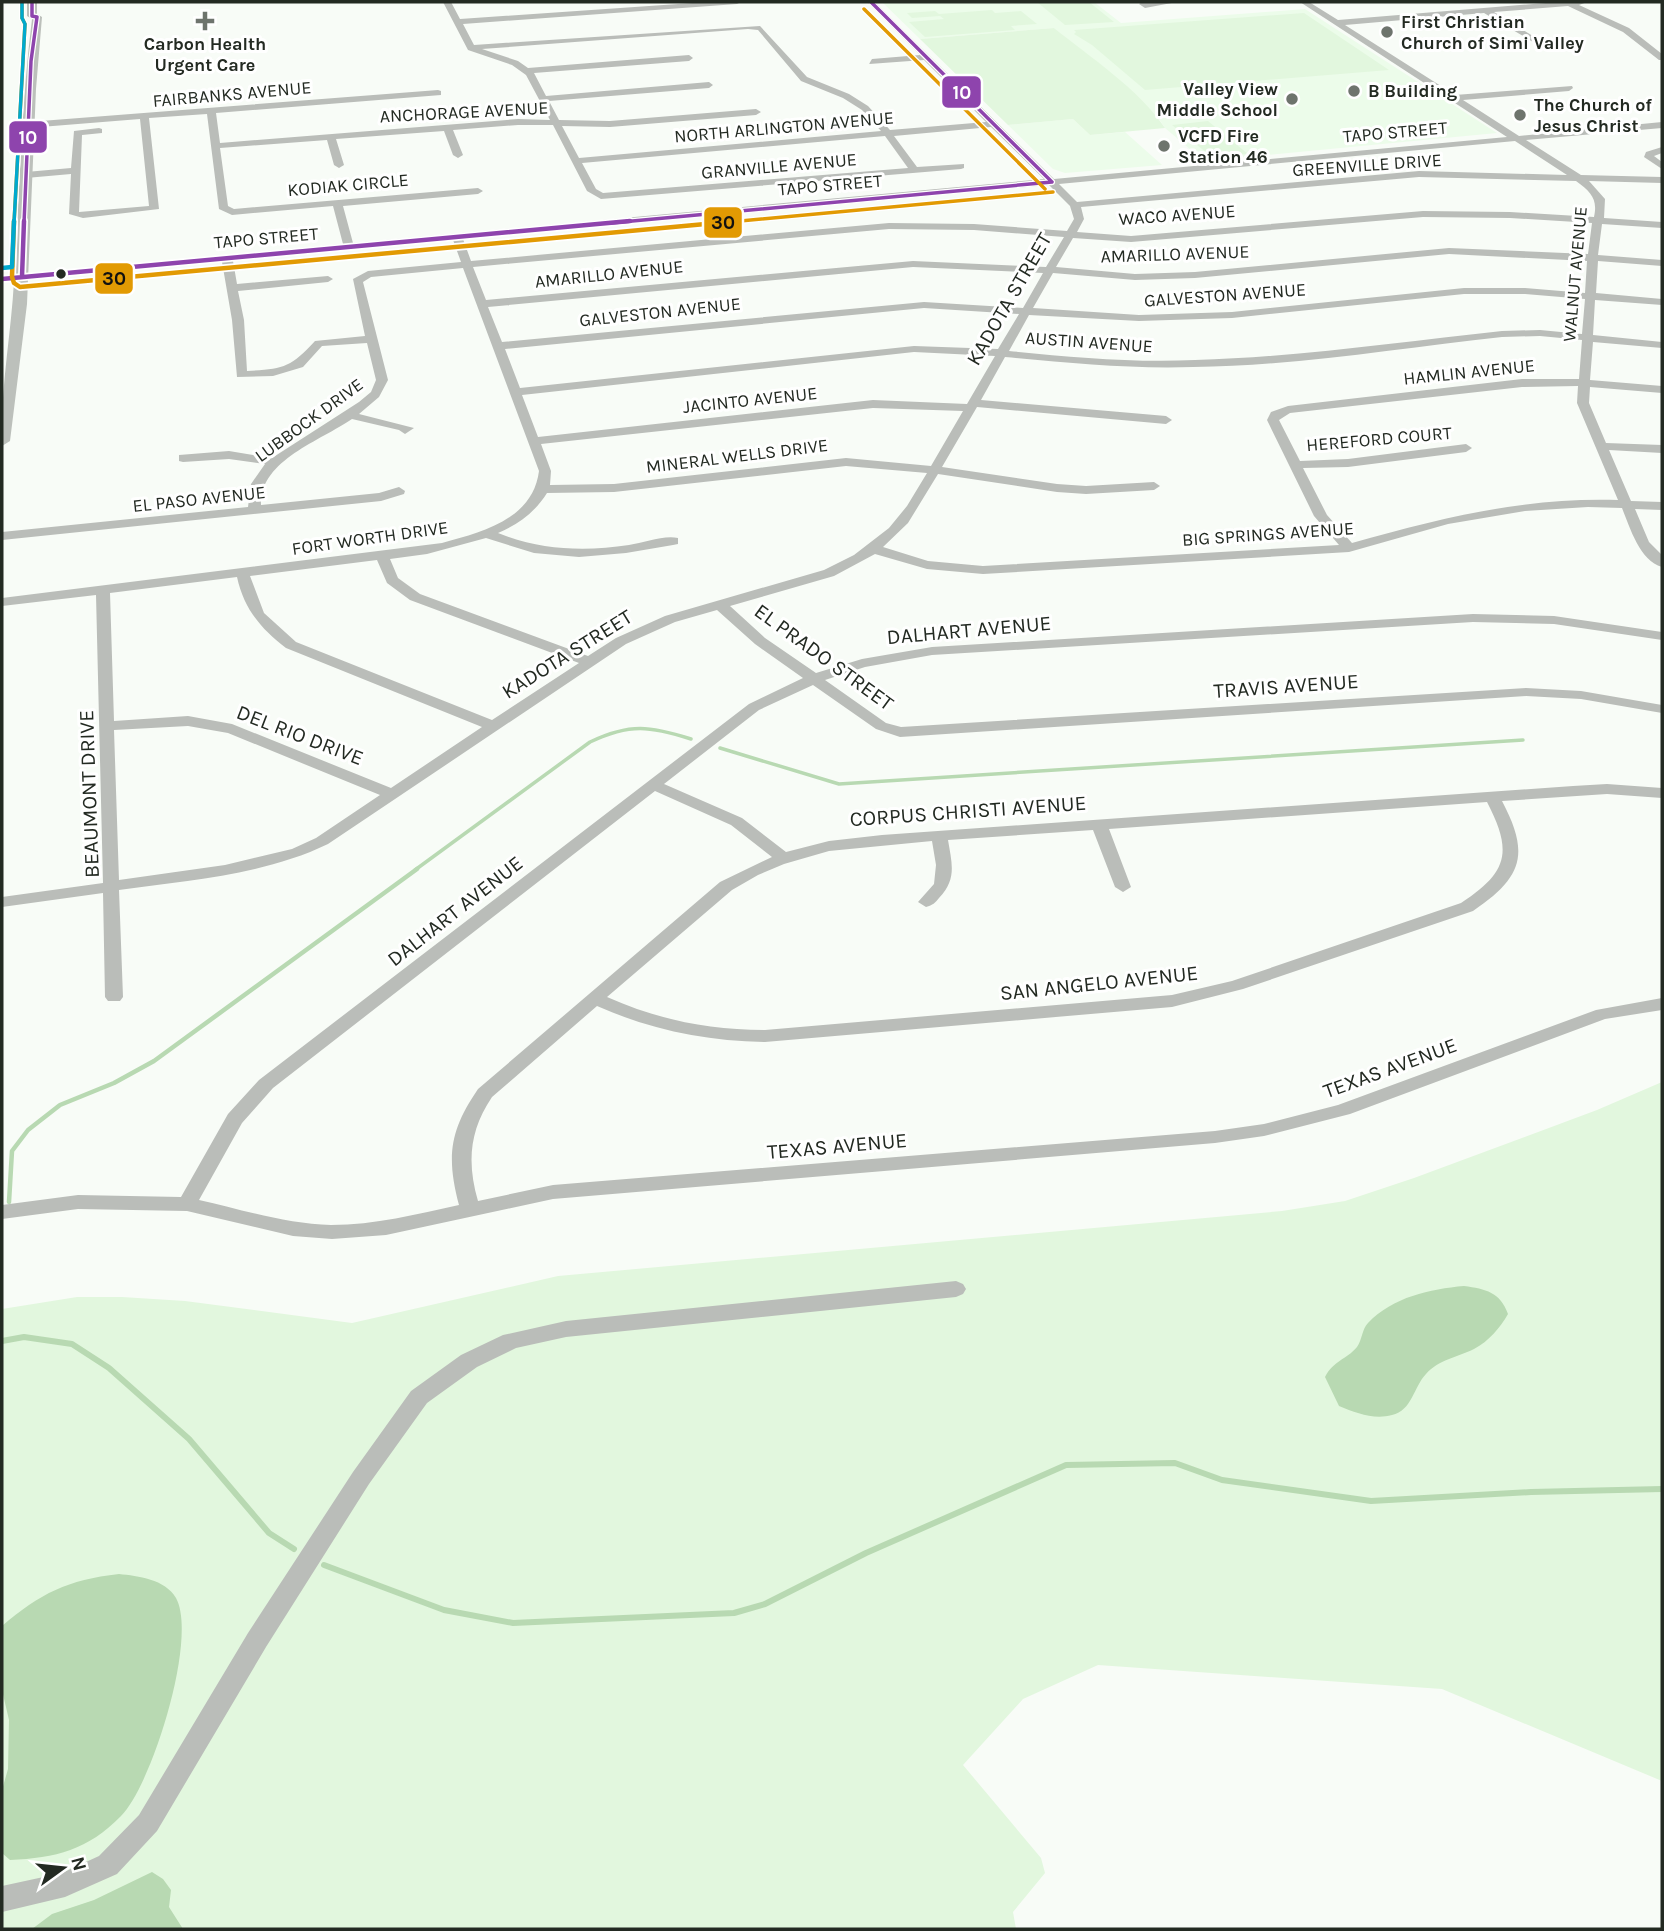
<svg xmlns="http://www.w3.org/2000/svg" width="1664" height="1931" font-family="Karla,sans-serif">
  <rect width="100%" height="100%" fill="#f8fcf7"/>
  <path fill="#ecfcea" d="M 882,2 L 1094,2 L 1121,23 L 1305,9 L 1497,133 L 1204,161 L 1165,128 L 1157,116 L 1119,82 L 1054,28 L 920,39 Z
    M 1073,119 L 1090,135 L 1125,132 L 1162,165 L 1065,173 L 1053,169 L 1008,125 Z"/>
  <path fill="#e2f7de" d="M 1037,2 L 1089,2 L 1114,22 L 1065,25 Z
    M 992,10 L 995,13 L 1021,11 L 1037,24 L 1011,26 L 1015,30 L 925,37 L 909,22 L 944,19 L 940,16 L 912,18 L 907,13 L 935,11 L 939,14 Z
    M 1304,13 L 1389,70 L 1145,90 L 1092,45 L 1074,34 L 1076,32 L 1074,30 Z
    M 1054,28 C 1090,57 1140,90 1165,128 L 1090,135 L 1073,119 L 1008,125 L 920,39 Z
    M 1208,121 L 1248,154 L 1212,157 L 1172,125 Z
    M 1662,1082 L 1662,1781 L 1442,1689 L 1098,1665 L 1023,1699 L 963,1765 L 1041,1858 L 1045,1873 L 1013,1912 L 1016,1929 L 2,1929 L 2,1309 L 77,1297 L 122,1297 L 185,1301 L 352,1323 L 558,1276 L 1282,1211 L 1345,1201 L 1414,1178 L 1597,1110 Z"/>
  <path fill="#b8d9b2" d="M 1464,1286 C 1486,1289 1500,1292 1508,1314 C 1500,1328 1489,1341 1474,1349 C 1458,1357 1438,1360 1426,1374 C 1414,1386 1412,1411 1392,1415 C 1374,1420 1356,1413 1339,1406 L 1325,1377 C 1334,1360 1346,1360 1357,1347 C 1362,1340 1362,1329 1368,1323 C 1393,1297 1430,1289 1464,1286 Z
    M 119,1574 C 138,1576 165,1579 176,1598 C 198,1638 152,1785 121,1816 C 88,1850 56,1858 10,1860 L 2,1853 L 2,1790 L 8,1769 L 9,1720 L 2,1690 L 2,1626 C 41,1593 67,1580 119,1574 Z
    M 152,1872 L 163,1879 L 171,1890 L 169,1907 L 183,1929 L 32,1929 L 52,1914 L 94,1900 Z"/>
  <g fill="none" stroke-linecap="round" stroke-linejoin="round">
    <path stroke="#b8d9b2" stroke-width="3.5" d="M 720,748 L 839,784 L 1523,740
      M 415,870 L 590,742 C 630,723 650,726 691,739"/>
    <path stroke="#b8d9b2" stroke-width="4.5" d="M 9,1202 L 12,1151 L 28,1130 L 60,1105 L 114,1083 L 154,1061 L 417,869"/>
    <path stroke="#b8d9b2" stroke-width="6" d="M 2,1341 L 24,1337 L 72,1344 L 109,1368 L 189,1439 L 269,1533 L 294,1549
      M 324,1565 L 444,1610 L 513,1623 L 734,1613 L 765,1604 L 866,1553 L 1066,1465 L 1175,1463 L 1222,1480 L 1371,1501 L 1531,1492 L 1662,1489"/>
    <path fill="#babdb9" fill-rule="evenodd" d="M 443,2 L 451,2 L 460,19 L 707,2 L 741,2 L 737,4 L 463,24 L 474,45 L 760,26 L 807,77 L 849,94 L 868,106 L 890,130 L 986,122 L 924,60 L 869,64 L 872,59 L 920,55 L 867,2 L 875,2 L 1054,179 L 1507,137 L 1300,2 L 1309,2 L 1338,20 L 1558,2 L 1587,2 L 1579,5 L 1629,28 L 1662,54 L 1662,60 L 1659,60 L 1623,32 L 1568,6 L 1494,12 L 1536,38 L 1533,42 L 1484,13 L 1345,25 L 1455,95 L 1572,86 L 1573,88 L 1569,91 L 1463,100 L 1519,136 L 1662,122 L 1662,128 L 1526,140 L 1581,175 L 1662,177 L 1662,183 L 1589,181 L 1605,199 L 1604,218 L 1662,222 L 1662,228 L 1602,224 L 1598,255 L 1662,260 L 1662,266 L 1598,261 L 1596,293 L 1662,299 L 1662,305 L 1595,300 L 1593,335 L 1662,342 L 1662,348 L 1593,342 L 1590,380 L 1662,386 L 1662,393 L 1590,387 L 1589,403 L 1606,443 L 1662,445 L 1662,453 L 1609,450 L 1631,501 L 1662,502 L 1662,510 L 1635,509 L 1649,542 L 1662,555 L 1662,567 C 1640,561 1630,528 1622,508 L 1588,507 L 1525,511 L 1448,524 L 1349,552 L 983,574 L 927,569 L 875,554 L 834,576 L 730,606 L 765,638 L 816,673 L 862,659 L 932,647 L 1473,614 L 1554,616 L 1662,632 L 1662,640 L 1554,624 L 1473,622 L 932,655 L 865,667 L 825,680 L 886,723 L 901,727 L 1526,688 L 1581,691 L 1662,705 L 1662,713 L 1581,699 L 1526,696 L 900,737 L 876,729 L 813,685 L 759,710 L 664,784 L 742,818 L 786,852 L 829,841 L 882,835 L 1573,786 L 1607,784 L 1662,788 L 1662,798 L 1607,794 L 1502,801 C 1530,854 1523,877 1473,911 L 1243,989 L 1172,1007 L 765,1042 C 706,1041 651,1030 597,1006 L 492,1097 C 469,1131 467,1163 478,1201 L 553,1185 L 1215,1131 L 1264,1124 L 1338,1105 L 1596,1010 L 1662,998 L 1662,1010 L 1605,1019 L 1350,1114 L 1264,1136 L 1215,1143 L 553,1199 L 386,1235 L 332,1239 L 293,1236 L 187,1211 L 78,1209 L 2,1219 L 2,1205 L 78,1195 L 181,1197 L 228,1114 L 259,1080 L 749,704 L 803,678 L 755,644 L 717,610 L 675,622 L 626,644 L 328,844 C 264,875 189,880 119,890 L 123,997 L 120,1001 L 108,1001 L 105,997 L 103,893 L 2,907 L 2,897 L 103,883 L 96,595 L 2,606 L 2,598 L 442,543 C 483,532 533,519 539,471 L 463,268 L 371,277 L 363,282 L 388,380 L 379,397 L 359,414 L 414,428 L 405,434 L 399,430 L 352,419 C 320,441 259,461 261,505 L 379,493 L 399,487 L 405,491 L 404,494 L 381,501 L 2,540 L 2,532 L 248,507 L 251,484 L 265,464 L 229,459 L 183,462 L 179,461 L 179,455 L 229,451 L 272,458 L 359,402 L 371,392 L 376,380 L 367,343 L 322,346 L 303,367 L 273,376 L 237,377 L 232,320 L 222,262 L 2,282 L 2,276 L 343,244 L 333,206 L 232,215 L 219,209 L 207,114 L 149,118 L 159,209 L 83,218 L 69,214 L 71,174 L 26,178 L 21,175 L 26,172 L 71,168 L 74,131 L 99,128 L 102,129 L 102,133 L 82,135 L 79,212 L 149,206 L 140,119 L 28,128 L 23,125 L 28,122 L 438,90 L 441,91 L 441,95 L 216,113 L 220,143 L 518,119 L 550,120 L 526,75 L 512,65 L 468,50 ZM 748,29 L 758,30 L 801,81 L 843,98 L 862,110 L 881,131 L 579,158 L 562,126 L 610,127 L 756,115 L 761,112 L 756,109 L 610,121 L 559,120 L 549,101 L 709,88 L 713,85 L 709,82 L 546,96 L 534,73 L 689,61 L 693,58 L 689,55 L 528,68 L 518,61 L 482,49 ZM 518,125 L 553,125 L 587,191 L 601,199 L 961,169 L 964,168 L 964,164 L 917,167 L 894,136 L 991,127 L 1044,179 L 353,243 L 343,206 L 478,194 L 483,191 L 478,188 L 234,209 L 228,206 L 220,148 L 327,140 L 334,165 L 339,168 L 344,165 L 336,139 L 444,131 L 453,155 L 458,158 L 463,155 L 453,130 ZM 885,136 L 908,168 L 603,193 L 596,189 L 582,163 ZM 1515,141 L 1567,175 L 1419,171 L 1077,202 L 1059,184 ZM 1419,177 L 1576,181 C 1591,192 1598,199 1594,217 L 1510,212 L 1423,211 L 1131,236 L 1077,232 L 1084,219 L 1081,207 ZM 1049,185 L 1070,206 L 1074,219 L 1067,231 L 974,224 L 889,223 L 471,261 L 463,239 ZM 1423,217 L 1510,218 L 1592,223 L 1588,254 L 1449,248 L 1195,272 L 1135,274 L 1056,267 L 1073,238 L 1131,242 ZM 889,229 L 974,230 L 1064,237 L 1046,267 L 913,261 L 486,300 L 473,267 ZM 453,240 L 461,262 L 368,271 L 353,279 L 365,336 L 315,341 C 290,368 283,369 247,371 L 244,320 L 238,291 L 328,282 L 333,279 L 328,276 L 237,284 L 233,261 ZM 1449,254 L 1587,261 L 1585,293 L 1525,288 L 1464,288 L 1232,312 L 1139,315 L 1033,308 L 1053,273 L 1135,280 L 1195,278 ZM 913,267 L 1043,273 L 1023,308 L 924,302 L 502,342 L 488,307 ZM 1464,294 L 1525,294 L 1585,299 L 1582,334 L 1540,330 L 1502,331 C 1400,342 1297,357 1195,360 C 1133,363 1071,357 1009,351 L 1029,315 L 1139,321 L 1232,318 ZM 924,308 L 1019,314 L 998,349 L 914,346 L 520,388 L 505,349 ZM 1540,336 L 1582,340 L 1579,379 L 1522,379 L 1288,406 L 1271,412 L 1267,420 L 1314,516 L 1339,545 L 983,566 L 928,561 L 883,547 L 908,523 L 938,474 L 1057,492 L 1086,494 L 1154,490 L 1160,486 L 1154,482 L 1086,486 L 1057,484 L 942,467 L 977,407 L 1166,424 L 1172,420 L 1166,416 L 981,400 L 1005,357 C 1068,363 1130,369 1193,367 C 1296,366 1400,348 1502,337 ZM 914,352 L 995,356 L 967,404 L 873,400 L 538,437 L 522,395 ZM 1578,386 L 1577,403 L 1618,500 C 1525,497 1441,518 1352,543 L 1327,515 L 1303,468 L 1348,467 L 1466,452 L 1472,448 L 1466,444 L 1348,459 L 1300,461 L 1279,420 L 1290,413 L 1522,387 ZM 873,408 L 963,411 L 931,466 L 846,458 L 614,484 L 550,485 L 551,471 L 541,444 ZM 846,466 L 927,473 L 907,506 L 889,528 L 854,555 L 824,570 L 665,616 L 616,638 L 588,656 L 420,594 L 398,578 L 390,559 L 427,554 L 486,538 L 534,553 L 579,557 L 626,553 L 673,545 L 678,544 L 678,538 C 663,535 644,543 629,545 C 584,552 540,550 498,533 C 519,524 535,512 547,493 L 614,492 ZM 377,560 L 387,583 L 410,600 L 579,663 L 492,720 L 296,642 L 264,613 L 250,576 ZM 237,577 C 244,609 261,629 286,648 L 482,727 L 391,788 L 232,724 L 188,716 L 114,721 L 110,593 ZM 188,726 L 228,733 L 380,795 L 316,838 L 292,849 L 225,865 L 119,880 L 114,730 ZM 655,791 L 731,825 L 772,857 L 720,882 L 478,1089 C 450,1130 446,1156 459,1205 C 417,1214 375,1225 331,1225 C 287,1224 243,1210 199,1200 L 242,1123 L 273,1088 ZM 1487,802 C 1513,852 1508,872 1461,903 L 1232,981 L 1172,995 L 765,1030 C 709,1030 659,1020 607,997 L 732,890 L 758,875 L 784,864 L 829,851 L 932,841 L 936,865 L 934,884 L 918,902 L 926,907 C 933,905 935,903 939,898 C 957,879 952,864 948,840 L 1093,830 L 1115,887 L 1123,892 L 1131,887 L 1109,829 Z
      M 1142,2 L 1177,2 L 1145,8 L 1139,4 Z
      M 1662,147 L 1662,153 L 1654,156 L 1662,162 L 1662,169 L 1644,157 L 1646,152 Z
      M 956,1281 L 963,1284 L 966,1289 L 963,1294 L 956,1297 L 566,1337 L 516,1348 L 477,1367 L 427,1403 L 369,1484 L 266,1647 L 157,1831 L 117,1874 L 65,1897 L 2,1912 L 2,1886 L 62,1873 L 99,1856 L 139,1815 L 248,1633 L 353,1472 L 411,1391 L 461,1355 L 503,1335 L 566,1321 Z"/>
    <path fill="#bcc0bb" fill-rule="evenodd" d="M 27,2 L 37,2 L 37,14 L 42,17 L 36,89 L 27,304 L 10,441 L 2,446 C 0,390 11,336 14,281 C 20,193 21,106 32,19 L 27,16 Z"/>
    <g stroke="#fff" stroke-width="6">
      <path id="bus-1-far1" d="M 871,2 L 1052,182
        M 24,223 L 31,61 L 37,17 L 32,16 L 32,2
        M 611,223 L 1052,182"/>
    </g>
    <g stroke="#fff" stroke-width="8">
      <path id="bus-1" d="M 22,277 L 24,221
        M 2,279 L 630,221"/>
    </g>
    <g stroke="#fff" stroke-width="6">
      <path id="bus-2-far1" d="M 864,9 L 1045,189
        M 14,223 L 25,24 L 22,18 L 22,2
        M 719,223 L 1053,192"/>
    </g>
    <g stroke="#fff" stroke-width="8">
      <path id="bus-2" d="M 14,221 L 12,277 L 14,283 L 20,287 L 738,221"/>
    </g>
    <g stroke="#fff" stroke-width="6">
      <path id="bus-3-far1" d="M 14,223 L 25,24 L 22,18 L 22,2"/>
    </g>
    <g stroke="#fff" stroke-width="8">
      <path id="bus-3" d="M 2,268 L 12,267 L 14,221"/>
    </g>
    <use href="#bus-1-far1" stroke="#8e44ad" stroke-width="3.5"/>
    <use href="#bus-1" stroke="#8e44ad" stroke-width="4.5"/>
    <use href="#bus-2-far1" stroke="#e29a03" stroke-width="3.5"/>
    <use href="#bus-2" stroke="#e29a03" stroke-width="4.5"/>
    <use href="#bus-3-far1" stroke="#00a9ce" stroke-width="3.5"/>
    <use href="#bus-3" stroke="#00a9ce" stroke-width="4.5"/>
  </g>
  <g fill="#6e746d" stroke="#fff" stroke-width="2.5">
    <path d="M201.5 10.5h7v7h7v7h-7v7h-7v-7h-7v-7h7z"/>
    <circle cx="1387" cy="32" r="7"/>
    <circle cx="1354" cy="91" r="7"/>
    <circle cx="1292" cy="99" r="7"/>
    <circle cx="1520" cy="115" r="7"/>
    <circle cx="1164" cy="146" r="7"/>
  </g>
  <circle fill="#232a22" stroke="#fff" stroke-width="2.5" cx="61" cy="274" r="6"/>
  <g text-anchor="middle" stroke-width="6" stroke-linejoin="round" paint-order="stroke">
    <g font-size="18" font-weight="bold" fill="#232a22" stroke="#fff" text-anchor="start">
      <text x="1401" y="28">First Christian<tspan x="1401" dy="21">Church of Simi Valley</tspan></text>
      <text x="205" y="50" text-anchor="middle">Carbon Health<tspan x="205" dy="21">Urgent Care</tspan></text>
      <text x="1278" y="95" text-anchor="end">Valley View<tspan x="1278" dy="21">Middle School</tspan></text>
      <text x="1368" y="97">B Building</text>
      <text x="1534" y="111">The Church of<tspan x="1534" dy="21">Jesus Christ</tspan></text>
      <text x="1178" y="142">VCFD Fire<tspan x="1178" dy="21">Station 46</tspan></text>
    </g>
    <g font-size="18" fill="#232a22" stroke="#fff">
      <text transform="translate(232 94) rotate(-5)" y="6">FAIRBANKS AVENUE</text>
      <text transform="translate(464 112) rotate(-3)" y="6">ANCHORAGE AVENUE</text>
      <text transform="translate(784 127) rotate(-5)" y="6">NORTH ARLINGTON AVENUE</text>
      <text transform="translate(1395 132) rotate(-5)" y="6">TAPO STREET</text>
      <text transform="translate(1367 165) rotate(-4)" y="6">GREENVILLE DRIVE</text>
      <text transform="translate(779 166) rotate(-5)" y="6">GRANVILLE AVENUE</text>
      <text transform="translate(348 185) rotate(-5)" y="6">KODIAK CIRCLE</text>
      <text transform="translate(830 185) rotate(-5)" y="6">TAPO STREET</text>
      <text transform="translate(1177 215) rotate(-4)" y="6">WACO AVENUE</text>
      <text transform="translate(266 238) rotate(-5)" y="6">TAPO STREET</text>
      <text transform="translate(1175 254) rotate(-2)" y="6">AMARILLO AVENUE</text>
      <text transform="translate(609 274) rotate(-6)" y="6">AMARILLO AVENUE</text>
      <text transform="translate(1575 274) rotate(-85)" y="6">WALNUT AVENUE</text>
      <text transform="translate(1225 295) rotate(-4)" y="6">GALVESTON AVENUE</text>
      <text transform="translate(660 312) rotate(-6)" y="6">GALVESTON AVENUE</text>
      <text transform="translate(1089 342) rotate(4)" y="6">AUSTIN AVENUE</text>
      <text transform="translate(1469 372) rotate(-6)" y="6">HAMLIN AVENUE</text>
      <text transform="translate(750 400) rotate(-6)" y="6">JACINTO AVENUE</text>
      <text transform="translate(309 420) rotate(-36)" y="6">LUBBOCK DRIVE</text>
      <text transform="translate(1379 439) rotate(-5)" y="6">HEREFORD COURT</text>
      <text transform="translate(737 456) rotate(-7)" y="6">MINERAL WELLS DRIVE</text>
      <text transform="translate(199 499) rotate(-6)" y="6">EL PASO AVENUE</text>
      <text transform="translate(1268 534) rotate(-4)" y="6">BIG SPRINGS AVENUE</text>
      <text transform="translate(370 538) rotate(-8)" y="6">FORT WORTH DRIVE</text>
    </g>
    <g font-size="21" fill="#232a22" stroke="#fff">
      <text transform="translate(1009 299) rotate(-60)" y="7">KADOTA STREET</text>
      <text transform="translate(969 630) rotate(-5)" y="7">DALHART AVENUE</text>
      <text transform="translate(567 654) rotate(-32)" y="7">KADOTA STREET</text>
      <text transform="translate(824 657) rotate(36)" y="7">EL PRADO STREET</text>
      <text transform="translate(1286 686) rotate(-4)" y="7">TRAVIS AVENUE</text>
      <text transform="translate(300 735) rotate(21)" y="7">DEL RIO DRIVE</text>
      <text transform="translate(89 794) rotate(-92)" y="7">BEAUMONT DRIVE</text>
      <text transform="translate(968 811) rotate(-4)" y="7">CORPUS CHRISTI AVENUE</text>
      <text transform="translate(455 911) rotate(-38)" y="7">DALHART AVENUE</text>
      <text transform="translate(1099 983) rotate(-6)" y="7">SAN ANGELO AVENUE</text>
      <text transform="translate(1390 1068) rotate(-20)" y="7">TEXAS AVENUE</text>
      <text transform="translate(837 1146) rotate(-5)" y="7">TEXAS AVENUE</text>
    </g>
  </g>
  <g stroke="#fff" stroke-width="2.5">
    <rect x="941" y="75" width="41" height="34" rx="7" fill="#8e44ad"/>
    <rect x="8" y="120" width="40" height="34" rx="7" fill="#8e44ad"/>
    <rect x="703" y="206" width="40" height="33" rx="7" fill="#e29a03"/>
    <rect x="94" y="262" width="40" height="33" rx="7" fill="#e29a03"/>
  </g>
  <g font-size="19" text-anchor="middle" font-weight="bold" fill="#fff">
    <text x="962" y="99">10</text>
    <text x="28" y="144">10</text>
  </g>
  <g font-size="19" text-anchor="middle" font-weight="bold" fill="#111">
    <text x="723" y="229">30</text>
    <text x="114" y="285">30</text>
  </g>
  <rect width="1664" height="1931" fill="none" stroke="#232a22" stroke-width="7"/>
  <g transform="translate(63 1868) rotate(75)" stroke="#ffffff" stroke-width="5" paint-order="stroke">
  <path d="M0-5L12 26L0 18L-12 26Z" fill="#232a22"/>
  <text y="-10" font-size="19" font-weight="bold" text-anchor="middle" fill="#232a22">N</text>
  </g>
</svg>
